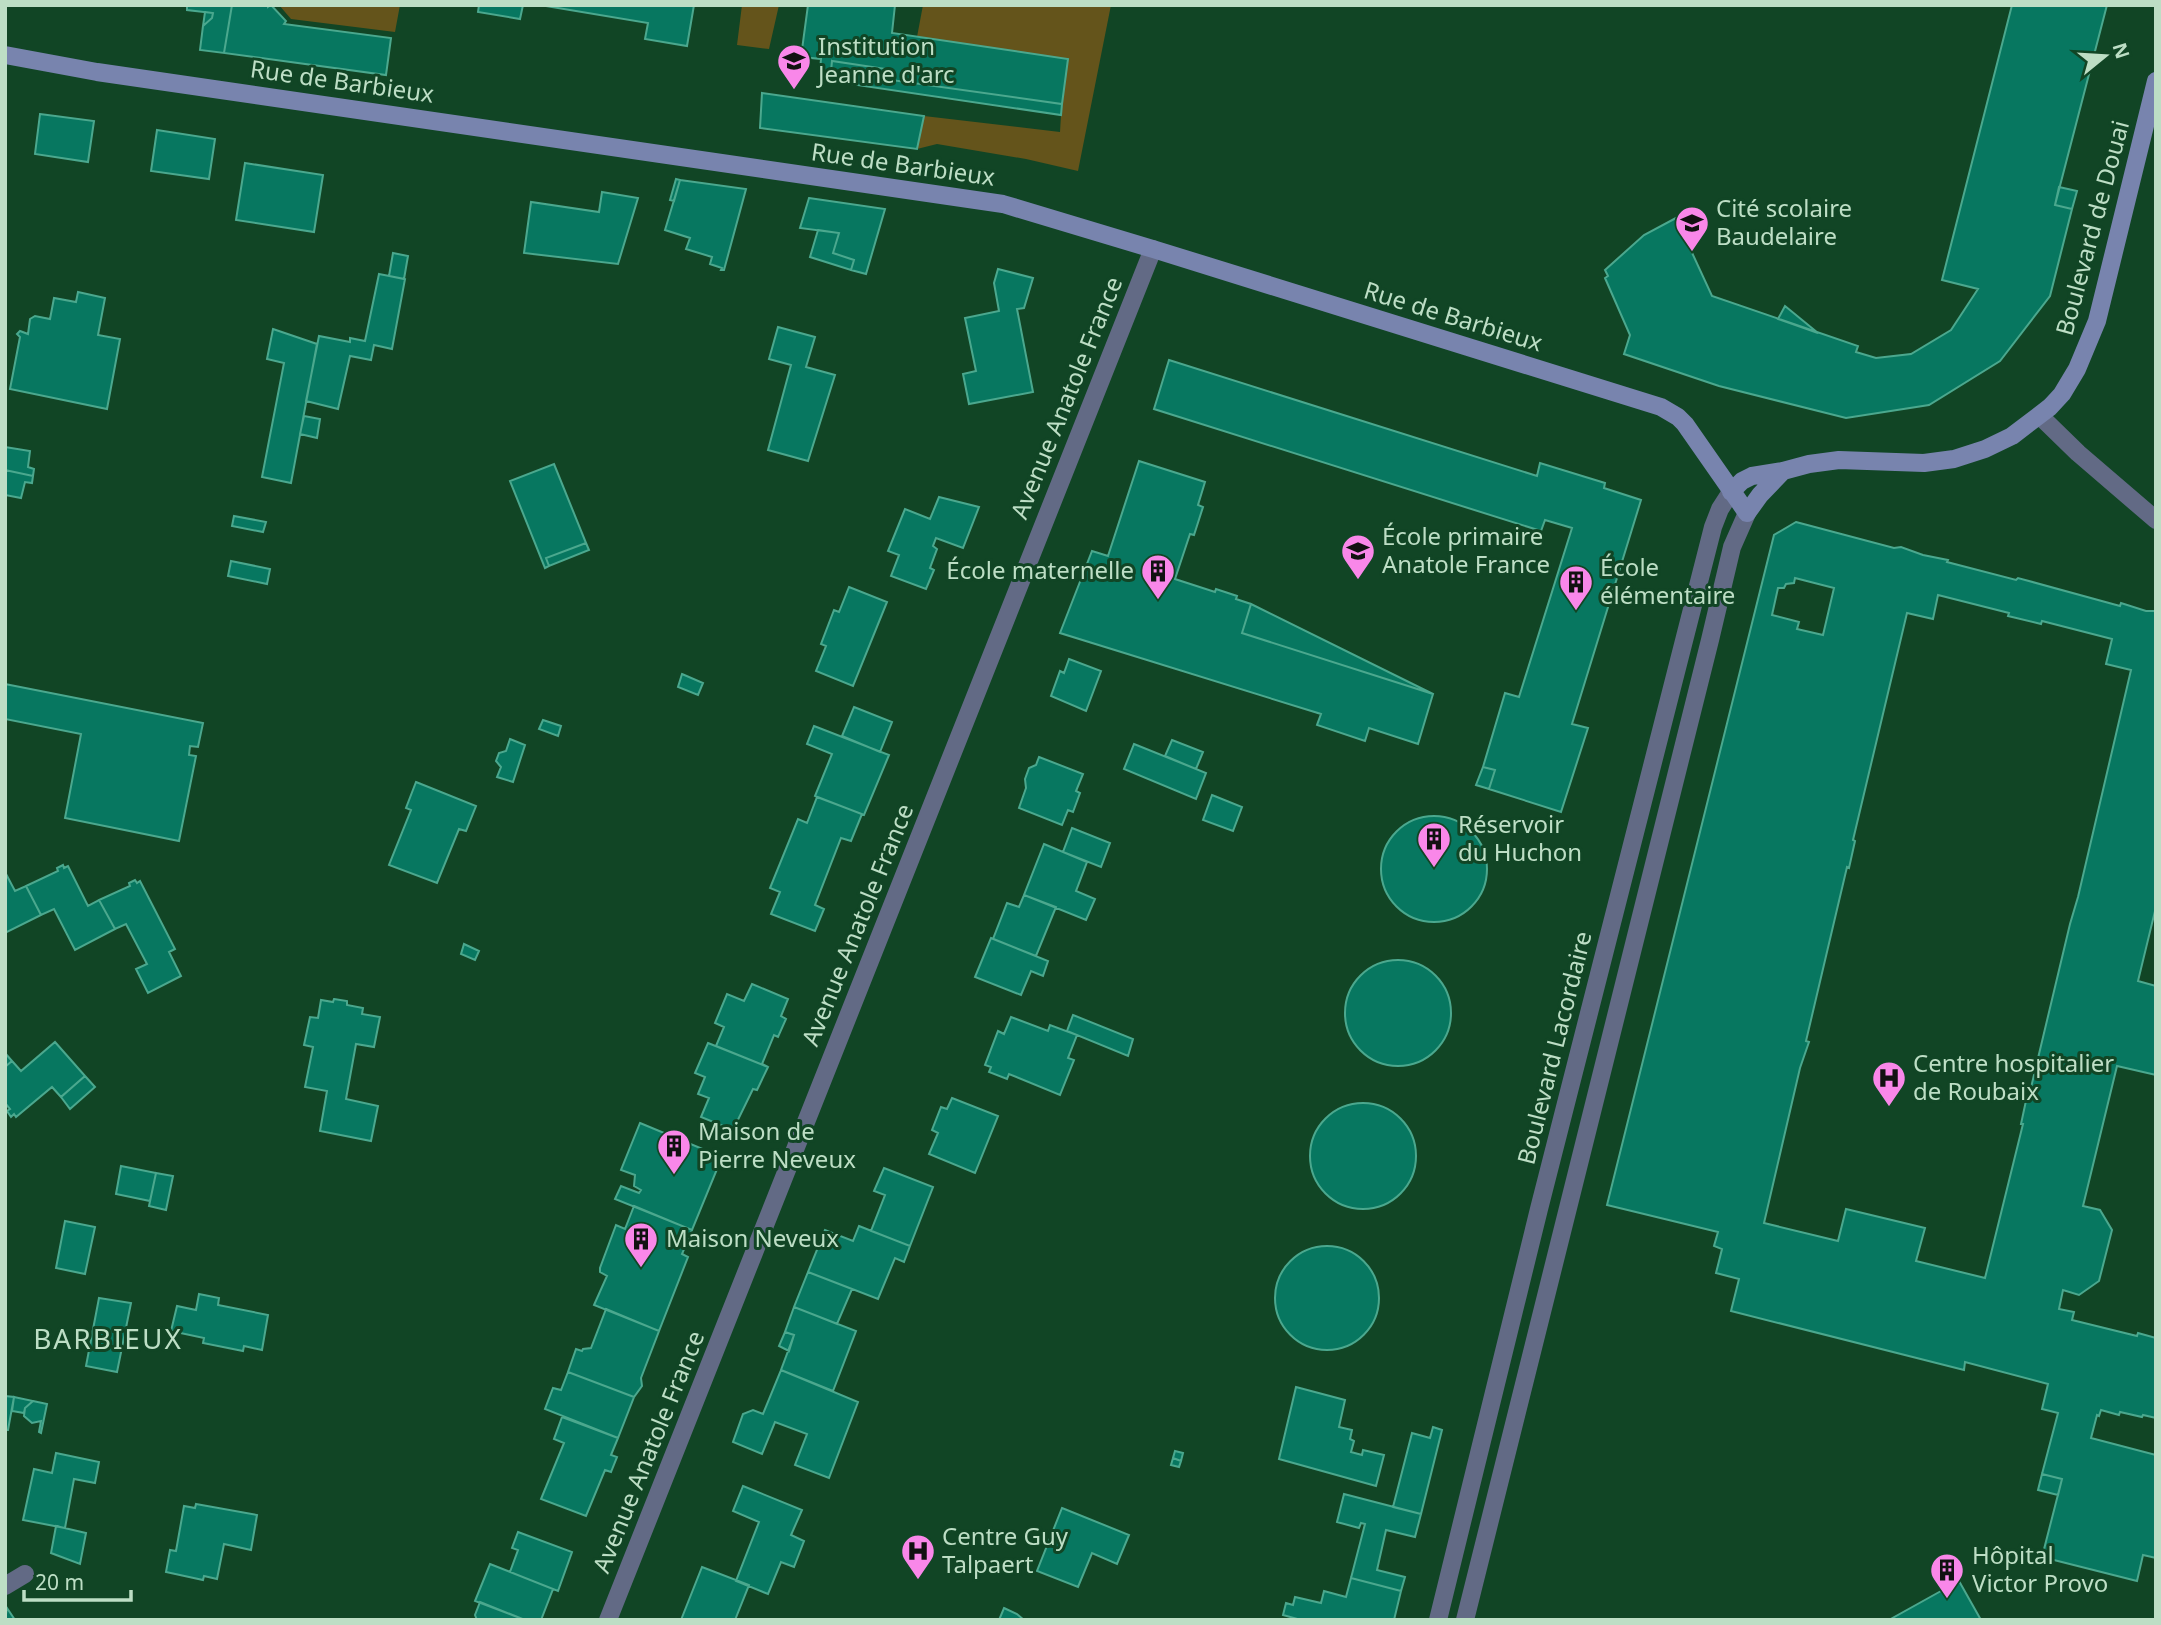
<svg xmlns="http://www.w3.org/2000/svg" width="2161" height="1625" font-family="'Noto Sans',sans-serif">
  <rect width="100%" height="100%" fill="#114525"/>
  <path fill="#64541b" d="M 279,5 L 400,5 L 395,32 L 291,19 Z
    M 742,5 L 779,5 L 769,49 L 737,45 Z
    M 923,5 L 1111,5 L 1078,171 L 1026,159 L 937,144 L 917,149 L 924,116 L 1060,132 L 1061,115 L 1068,59 L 917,37 Z"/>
  <path fill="#077760" stroke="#4ba88e" stroke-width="2" fill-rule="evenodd" d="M 187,5 L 232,5 L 224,53 L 200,50 L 203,26 L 212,18 L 213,13 L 187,10 Z
    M 232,5 L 268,5 L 268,7 L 271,5 L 286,21 L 284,24 L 391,38 L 386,75 L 224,53 Z
    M 479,5 L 523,5 L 520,19 L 478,12 Z
    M 540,5 L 694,5 L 687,46 L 645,39 L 648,23 Z
    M 808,5 L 895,5 L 892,33 L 1068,59 L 1062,104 L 884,79 L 886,69 L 832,61 L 831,72 L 820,70 L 821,59 L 801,57 Z
    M 2012,5 L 2107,5 L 2055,205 L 2072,209 L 2050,296 L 2000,361 L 1929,405 L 1846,418 L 1719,386 L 1624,354 L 1630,335 L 1605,278 L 1608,276 L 1605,270 L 1644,235 L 1676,218 L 1712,296 L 1858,346 L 1856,352 L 1876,358 L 1911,354 L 1951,330 L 1978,289 L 1942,280 Z
    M 205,12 L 213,13 L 212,18 L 203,26 Z
    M 832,61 L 886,69 L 884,79 L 1062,104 L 1061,115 L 830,81 Z
    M 762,93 L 924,116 L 917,149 L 760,128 Z
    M 40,114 L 94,121 L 88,162 L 35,154 Z
    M 157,130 L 215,139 L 209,179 L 151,171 Z
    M 245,163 L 323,175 L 314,232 L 236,220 Z
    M 676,179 L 680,180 L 674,201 L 670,200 Z
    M 680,180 L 746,189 L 724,270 L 721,270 L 722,268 L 710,264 L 712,257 L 686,249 L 690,238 L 665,230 Z
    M 2059,187 L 2077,191 L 2072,209 L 2055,205 Z
    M 602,192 L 638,198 L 618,264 L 524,253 L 531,202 L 599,212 Z
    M 809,198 L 885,209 L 866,274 L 851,270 L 854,260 L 833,253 L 839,233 L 800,228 Z
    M 818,230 L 839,233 L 833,253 L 854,260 L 851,270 L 810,257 Z
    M 393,253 L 408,256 L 404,279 L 389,276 Z
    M 998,269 L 1033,278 L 1024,308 L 1017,309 L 1033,392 L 969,404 L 963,374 L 976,371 L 965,318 L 999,311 L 994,283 Z
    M 379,274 L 405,279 L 392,349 L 374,345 L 371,360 L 350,356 L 338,409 L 306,401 L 319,336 L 350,342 L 350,338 L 365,341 Z
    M 78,292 L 105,298 L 98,335 L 120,339 L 107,409 L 10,389 L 20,337 L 17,334 L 20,331 L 28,334 L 30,319 L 35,316 L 50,319 L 54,298 L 76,302 Z
    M 1785,306 L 1818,333 L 1778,319 Z
    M 778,327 L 815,337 L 806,367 L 835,375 L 808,461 L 768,450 L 791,365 L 769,359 Z
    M 273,329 L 317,344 L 291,483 L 262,477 L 284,363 L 267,359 Z
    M 1169,360 L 1537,476 L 1540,463 L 1605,483 L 1604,488 L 1641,500 L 1572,724 L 1588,728 L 1561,812 L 1489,789 L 1495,770 L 1483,767 L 1505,693 L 1519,697 L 1572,528 L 1545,520 L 1541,531 L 1154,409 Z
    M 304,416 L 320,419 L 317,438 L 300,434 Z
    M 5,447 L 30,451 L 28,467 L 34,469 L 33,476 L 5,470 Z
    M 1139,461 L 1205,482 L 1198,505 L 1203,507 L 1194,535 L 1190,534 L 1175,579 L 1215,592 L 1216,589 L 1237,596 L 1236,599 L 1251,604 L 1242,633 L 1433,694 L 1418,744 L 1369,728 L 1365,741 L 1317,725 L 1321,714 L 1060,633 L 1092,551 L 1108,556 Z
    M 554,464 L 586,543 L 546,558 L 549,566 L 545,568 L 510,481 Z
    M 5,470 L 33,476 L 32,483 L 25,482 L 21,498 L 5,495 Z
    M 939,497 L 979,507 L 963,548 L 936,538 L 933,546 L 937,549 L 930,568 L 934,570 L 926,589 L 891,576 L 899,555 L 888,551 L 905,509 L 930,519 Z
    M 234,516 L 266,522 L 263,532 L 232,526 Z
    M 1796,522 L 1894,548 L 1901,547 L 1923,555 L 1948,560 L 1947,562 L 2016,580 L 2018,578 L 2120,606 L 2121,603 L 2146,611 L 2156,611 L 2156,907 L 2138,981 L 2156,986 L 2156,1075 L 2117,1066 L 2083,1206 L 2100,1210 L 2112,1230 L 2099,1281 L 2079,1295 L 2063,1290 L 2059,1309 L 2074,1312 L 2072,1320 L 2137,1336 L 2138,1333 L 2156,1338 L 2156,1418 L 2143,1415 L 2142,1417 L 2120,1412 L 2119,1415 L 2101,1410 L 2099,1416 L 2097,1415 L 2091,1438 L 2156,1455 L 2156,1558 L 2143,1555 L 2137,1581 L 2042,1557 L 2062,1479 L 2042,1474 L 2058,1413 L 2042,1409 L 2048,1384 L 1965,1362 L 1964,1370 L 1731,1311 L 1739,1279 L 1716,1273 L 1722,1249 L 1714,1246 L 1718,1232 L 1607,1205 L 1774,535 ZM 1795,578 L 1834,588 L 1823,635 L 1797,629 L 1799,622 L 1772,615 L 1778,588 L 1784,588 L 1786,584 L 1794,583 ZM 1938,595 L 2009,613 L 2008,616 L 2041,624 L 2042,621 L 2112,639 L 2106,664 L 2131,670 L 2078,897 L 2070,924 L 2029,1096 L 2027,1096 L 2021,1124 L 2023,1124 L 1985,1278 L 1916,1261 L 1925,1228 L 1846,1209 L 1838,1241 L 1764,1223 L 1800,1068 L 1809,1042 L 1806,1041 L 1847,867 L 1849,868 L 1855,841 L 1853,840 L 1907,613 L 1933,619 Z
    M 586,543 L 589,550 L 549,566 L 546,558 Z
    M 231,561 L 270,569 L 267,584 L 228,576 Z
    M 849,587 L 887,602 L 853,686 L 816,671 L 826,646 L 821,644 L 834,610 L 839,612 Z
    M 1251,604 L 1433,694 L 1242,633 Z
    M 1069,659 L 1101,671 L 1086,711 L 1051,696 L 1060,671 L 1064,673 Z
    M 682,674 L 703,683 L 698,695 L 678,687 Z
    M 5,684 L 203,723 L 198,747 L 190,746 L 189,755 L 196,756 L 179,841 L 65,818 L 81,734 L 5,719 Z
    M 854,707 L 892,722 L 880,752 L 842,736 Z
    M 543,720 L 561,726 L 558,736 L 539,729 Z
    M 814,726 L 889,755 L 864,815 L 815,796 L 832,754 L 807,744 Z
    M 510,739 L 525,745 L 513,782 L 497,777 L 501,767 L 496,761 L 499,753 L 506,751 Z
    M 1172,740 L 1203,752 L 1196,769 L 1165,756 Z
    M 1134,744 L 1206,773 L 1196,799 L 1124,769 Z
    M 1039,757 L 1083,774 L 1076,791 L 1080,793 L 1073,812 L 1068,810 L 1062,825 L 1019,808 L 1026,788 L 1025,779 L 1029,768 L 1036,765 Z
    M 1483,767 L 1495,770 L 1489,789 L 1476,785 Z
    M 416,782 L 476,806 L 466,831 L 459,829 L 437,883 L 389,865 L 411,810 L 406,808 Z
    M 1212,795 L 1242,807 L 1233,831 L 1203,820 Z
    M 817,797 L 862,814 L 851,841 L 841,838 L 815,905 L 824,909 L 815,931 L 771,914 L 780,892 L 770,888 L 798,819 L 807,823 Z
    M1381 869a53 53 0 1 1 106 0a53 53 0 1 1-106 0Z
    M 1072,828 L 1110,843 L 1101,867 L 1063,852 Z
    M 1044,844 L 1087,862 L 1076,891 L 1095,899 L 1086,920 L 1024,895 Z
    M 63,865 L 64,868 L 68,866 L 88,906 L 99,900 L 115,929 L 75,950 L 54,909 L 41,915 L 26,886 L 58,871 L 57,868 Z
    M 5,872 L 15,891 L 26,886 L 41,915 L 5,933 Z
    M 135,880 L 137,883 L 140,881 L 175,949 L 169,952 L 181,976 L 148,993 L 136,969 L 147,964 L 126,924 L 115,929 L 99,900 L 130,886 L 129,883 Z
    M 1024,895 L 1056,907 L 1036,956 L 993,939 L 1007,903 L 1019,907 Z
    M 991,938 L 1048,961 L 1043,976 L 1031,971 L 1021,995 L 975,977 Z
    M 464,944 L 479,951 L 475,960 L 461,954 Z
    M1345 1013a53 53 0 1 1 106 0a53 53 0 1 1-106 0Z
    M 752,984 L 788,999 L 781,1016 L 786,1019 L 778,1037 L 774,1035 L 762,1064 L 768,1067 L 716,1046 L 724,1027 L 715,1023 L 727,994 L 744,1001 Z
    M 334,999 L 347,1001 L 347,1005 L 363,1008 L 362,1014 L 380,1017 L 374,1047 L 356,1044 L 346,1099 L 378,1106 L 371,1141 L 320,1131 L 327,1091 L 305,1087 L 313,1047 L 304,1045 L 310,1017 L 318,1018 L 321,1000 L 333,1002 Z
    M 1073,1015 L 1133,1039 L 1128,1056 L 1067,1031 Z
    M 1011,1017 L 1048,1031 L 1050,1025 L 1077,1035 L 1068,1058 L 1074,1060 L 1060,1095 L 1009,1074 L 1007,1079 L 989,1072 L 991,1067 L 985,1065 L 998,1031 L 1004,1034 Z
    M 55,1042 L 85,1076 L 61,1097 L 52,1087 L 16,1117 L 14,1114 L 11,1117 L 7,1111 L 10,1109 L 5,1103 L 5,1067 L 12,1061 L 21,1071 Z
    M 708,1043 L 768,1067 L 757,1090 L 753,1089 L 733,1130 L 701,1117 L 709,1098 L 698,1094 L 705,1077 L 695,1073 Z
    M 5,1053 L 12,1061 L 5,1067 Z
    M 85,1076 L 95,1087 L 70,1109 L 61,1097 Z
    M 952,1098 L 998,1116 L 975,1173 L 929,1154 L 938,1133 L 932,1130 L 941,1107 L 947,1109 Z
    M1310 1156a53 53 0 1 1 106 0a53 53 0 1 1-106 0Z
    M 640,1123 L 722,1157 L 692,1230 L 615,1199 L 621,1186 L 639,1193 L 641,1190 L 634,1186 L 635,1175 L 621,1170 Z
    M 121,1166 L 156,1173 L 150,1201 L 116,1194 Z
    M 884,1168 L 933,1187 L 910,1246 L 871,1231 L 885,1195 L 874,1191 Z
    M 156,1173 L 173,1176 L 166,1210 L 149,1206 Z
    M 634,1206 L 692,1230 L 682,1254 L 688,1257 L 659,1331 L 594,1305 L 607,1276 L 600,1272 L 600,1268 L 616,1225 L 625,1229 Z
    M 65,1221 L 95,1227 L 85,1274 L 56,1268 Z
    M 859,1226 L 910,1246 L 904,1262 L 895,1258 L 878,1299 L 808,1272 L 825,1230 L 853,1241 Z
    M1275 1298a52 52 0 1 1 104 0a52 52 0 1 1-104 0Z
    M 808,1272 L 852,1289 L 837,1324 L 794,1307 Z
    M 199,1294 L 219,1298 L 218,1305 L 268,1315 L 262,1350 L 244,1346 L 243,1351 L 203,1343 L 204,1338 L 171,1331 L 177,1306 L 196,1310 Z
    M 99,1298 L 131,1303 L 117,1372 L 86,1366 Z
    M 794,1307 L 856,1331 L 833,1391 L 781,1370 L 794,1335 L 785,1332 Z
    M 606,1309 L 659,1331 L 641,1378 L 642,1386 L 634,1397 L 568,1372 L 576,1349 L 582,1351 L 583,1349 L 591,1348 Z
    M 785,1332 L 794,1335 L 789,1351 L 779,1346 Z
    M 781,1370 L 858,1402 L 829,1478 L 795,1465 L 807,1434 L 775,1422 L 762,1454 L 733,1442 L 743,1414 L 753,1410 L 763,1414 Z
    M 568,1372 L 634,1397 L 618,1438 L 545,1409 L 553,1388 L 561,1390 Z
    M 1296,1387 L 1345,1400 L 1339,1427 L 1352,1430 L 1350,1439 L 1354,1441 L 1351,1452 L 1362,1455 L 1363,1450 L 1384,1455 L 1376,1486 L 1279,1459 Z
    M 5,1396 L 14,1397 L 8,1430 L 5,1430 Z
    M 14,1397 L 33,1401 L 25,1408 L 24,1413 L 12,1411 Z
    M 33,1401 L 47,1404 L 41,1433 L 39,1432 L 41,1421 L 32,1423 L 24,1416 L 25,1408 Z
    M 562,1417 L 618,1438 L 611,1455 L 617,1457 L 611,1472 L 605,1470 L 586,1516 L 541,1499 L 564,1443 L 554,1439 Z
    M 1433,1427 L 1442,1430 L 1421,1514 L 1393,1507 L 1412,1433 L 1430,1438 Z
    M 1175,1451 L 1183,1453 L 1181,1461 L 1173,1458 Z
    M 56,1453 L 99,1462 L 95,1483 L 74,1479 L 65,1528 L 23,1520 L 34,1469 L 52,1473 Z
    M 1173,1458 L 1181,1461 L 1179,1467 L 1171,1465 Z
    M 2042,1474 L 2062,1479 L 2058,1495 L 2038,1490 Z
    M 743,1486 L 802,1510 L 791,1535 L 804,1541 L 794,1567 L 781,1562 L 768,1594 L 736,1581 L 759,1522 L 733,1511 Z
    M 1344,1494 L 1421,1514 L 1415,1537 L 1386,1530 L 1377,1570 L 1405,1577 L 1401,1591 L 1351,1578 L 1365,1524 L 1361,1523 L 1359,1528 L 1337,1522 Z
    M 196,1504 L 257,1515 L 251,1550 L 224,1544 L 217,1579 L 204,1576 L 203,1580 L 166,1572 L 170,1550 L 176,1551 L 184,1506 L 195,1508 Z
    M 1062,1508 L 1129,1535 L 1117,1564 L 1092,1553 L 1078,1587 L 1037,1571 Z
    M 56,1526 L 86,1533 L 80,1564 L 51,1553 Z
    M 518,1532 L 572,1552 L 558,1591 L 510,1572 L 518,1550 L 512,1548 Z
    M 490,1564 L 553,1589 L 541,1620 L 525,1620 L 475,1601 Z
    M 702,1567 L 749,1585 L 735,1620 L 681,1620 Z
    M 1351,1578 L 1401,1591 L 1394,1620 L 1301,1620 L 1283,1615 L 1286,1603 L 1293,1605 L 1295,1597 L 1321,1603 L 1324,1591 L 1346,1597 Z
    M 1959,1581 L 1981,1620 L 1889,1620 Z
    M 480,1602 L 525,1620 L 477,1620 L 475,1615 Z
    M 7,1608 L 15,1620 L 5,1620 Z
    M 1004,1608 L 1017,1614 L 1024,1620 L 999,1620 Z"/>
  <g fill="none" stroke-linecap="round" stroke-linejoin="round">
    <path stroke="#626a85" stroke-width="18" d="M 2040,416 L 2078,453 L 2156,520
      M 5,1586 L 25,1574
      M 608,1620 L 1153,249"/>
    <path stroke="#626a85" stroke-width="18" d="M 1438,1620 L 1539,1209 L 1713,527 L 1720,509 L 1731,492
      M 1465,1620 L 1710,640 L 1732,547 L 1747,513"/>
    <path stroke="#7884ae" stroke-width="18" d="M 5,55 L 97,72 L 1003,204 L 1153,249 L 1661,407 L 1678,417 L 1685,424 L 1747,513 L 1760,495 L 1783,471
      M 1731,492 L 1742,481 L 1752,476 L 1783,471 L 1809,464 L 1839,460 L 1924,463 L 1954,459 L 1985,449 L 2012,436 L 2050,407 L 2062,394 L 2077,369 L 2097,321 L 2156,81"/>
  </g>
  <defs>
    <g id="school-pin" transform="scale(1.75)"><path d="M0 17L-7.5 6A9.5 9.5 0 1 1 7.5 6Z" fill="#f987e9" stroke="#114525"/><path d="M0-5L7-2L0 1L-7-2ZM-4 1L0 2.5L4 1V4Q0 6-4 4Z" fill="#111"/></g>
    <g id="building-pin" transform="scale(1.75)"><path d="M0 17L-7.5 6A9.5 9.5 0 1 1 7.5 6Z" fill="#f987e9" stroke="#114525"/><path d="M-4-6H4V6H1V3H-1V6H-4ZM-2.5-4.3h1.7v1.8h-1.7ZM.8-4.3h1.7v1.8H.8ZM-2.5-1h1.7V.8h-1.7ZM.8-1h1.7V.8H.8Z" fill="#111"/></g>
    <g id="hospital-pin" transform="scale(1.75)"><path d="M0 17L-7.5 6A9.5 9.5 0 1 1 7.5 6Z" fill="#f987e9" stroke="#114525"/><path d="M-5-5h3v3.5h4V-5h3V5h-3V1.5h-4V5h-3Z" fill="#111"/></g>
  </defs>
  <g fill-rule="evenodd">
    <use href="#school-pin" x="794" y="61"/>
    <use href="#school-pin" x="1692" y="223"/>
    <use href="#school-pin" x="1358" y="551"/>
    <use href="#building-pin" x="1158" y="571"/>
    <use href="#building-pin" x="1576" y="582"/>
    <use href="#building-pin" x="1434" y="839"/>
    <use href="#hospital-pin" x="1889" y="1078"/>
    <use href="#building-pin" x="674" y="1146"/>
    <use href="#building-pin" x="641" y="1239"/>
    <use href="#hospital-pin" x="918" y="1551"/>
    <use href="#building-pin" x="1947" y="1570"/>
  </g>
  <g text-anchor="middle" stroke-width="6" stroke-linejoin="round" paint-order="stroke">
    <g font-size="24" fill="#bddec5" stroke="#114525" text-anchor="start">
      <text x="818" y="55">Institution<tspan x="818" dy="28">Jeanne d'arc</tspan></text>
      <text x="1716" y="217">Cité scolaire<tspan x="1716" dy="28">Baudelaire</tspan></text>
      <text x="1382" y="545">École primaire<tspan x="1382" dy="28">Anatole France</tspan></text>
      <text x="1600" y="576">École<tspan x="1600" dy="28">élémentaire</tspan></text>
      <text x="1134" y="579" text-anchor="end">École maternelle</text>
      <text x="1458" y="833">Réservoir<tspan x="1458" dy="28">du Huchon</tspan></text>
      <text x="1913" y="1072">Centre hospitalier<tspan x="1913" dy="28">de Roubaix</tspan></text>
      <text x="698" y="1140">Maison de<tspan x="698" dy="28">Pierre Neveux</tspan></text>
      <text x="666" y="1247">Maison Neveux</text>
      <text x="942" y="1545">Centre Guy<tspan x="942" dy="28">Talpaert</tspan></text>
      <text x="1972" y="1564">Hôpital<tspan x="1972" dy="28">Victor Provo</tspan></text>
    </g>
    <g font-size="24" fill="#bddec5" stroke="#114525">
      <text transform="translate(342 82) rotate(8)" y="8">Rue de Barbieux</text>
      <text transform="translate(903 165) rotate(8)" y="8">Rue de Barbieux</text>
      <text transform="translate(2093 228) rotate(-75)" y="8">Boulevard de Douai</text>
      <text transform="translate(1453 317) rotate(17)" y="8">Rue de Barbieux</text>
      <text transform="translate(1067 398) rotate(-68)" y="8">Avenue Anatole France</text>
      <text transform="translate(858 925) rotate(-68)" y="8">Avenue Anatole France</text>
      <text transform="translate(1555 1048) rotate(-76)" y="8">Boulevard Lacordaire</text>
      <text transform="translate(649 1452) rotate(-68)" y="8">Avenue Anatole France</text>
    </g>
    <g font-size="28" letter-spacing="2" fill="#bddec5" stroke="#114525">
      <text x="108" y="1349">BARBIEUX</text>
    </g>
  </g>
  <rect width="2161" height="1625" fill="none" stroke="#bddec5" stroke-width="14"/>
  <g transform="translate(2105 56) rotate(72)" stroke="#114525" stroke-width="5" paint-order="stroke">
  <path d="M0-5L12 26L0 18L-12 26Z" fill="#bddec5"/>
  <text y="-10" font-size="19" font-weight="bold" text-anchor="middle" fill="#bddec5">N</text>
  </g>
  <path d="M24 1590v10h107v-10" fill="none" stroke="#bddec5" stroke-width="3.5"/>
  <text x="35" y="1590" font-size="21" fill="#bddec5" stroke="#114525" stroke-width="5" paint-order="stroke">20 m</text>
</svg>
